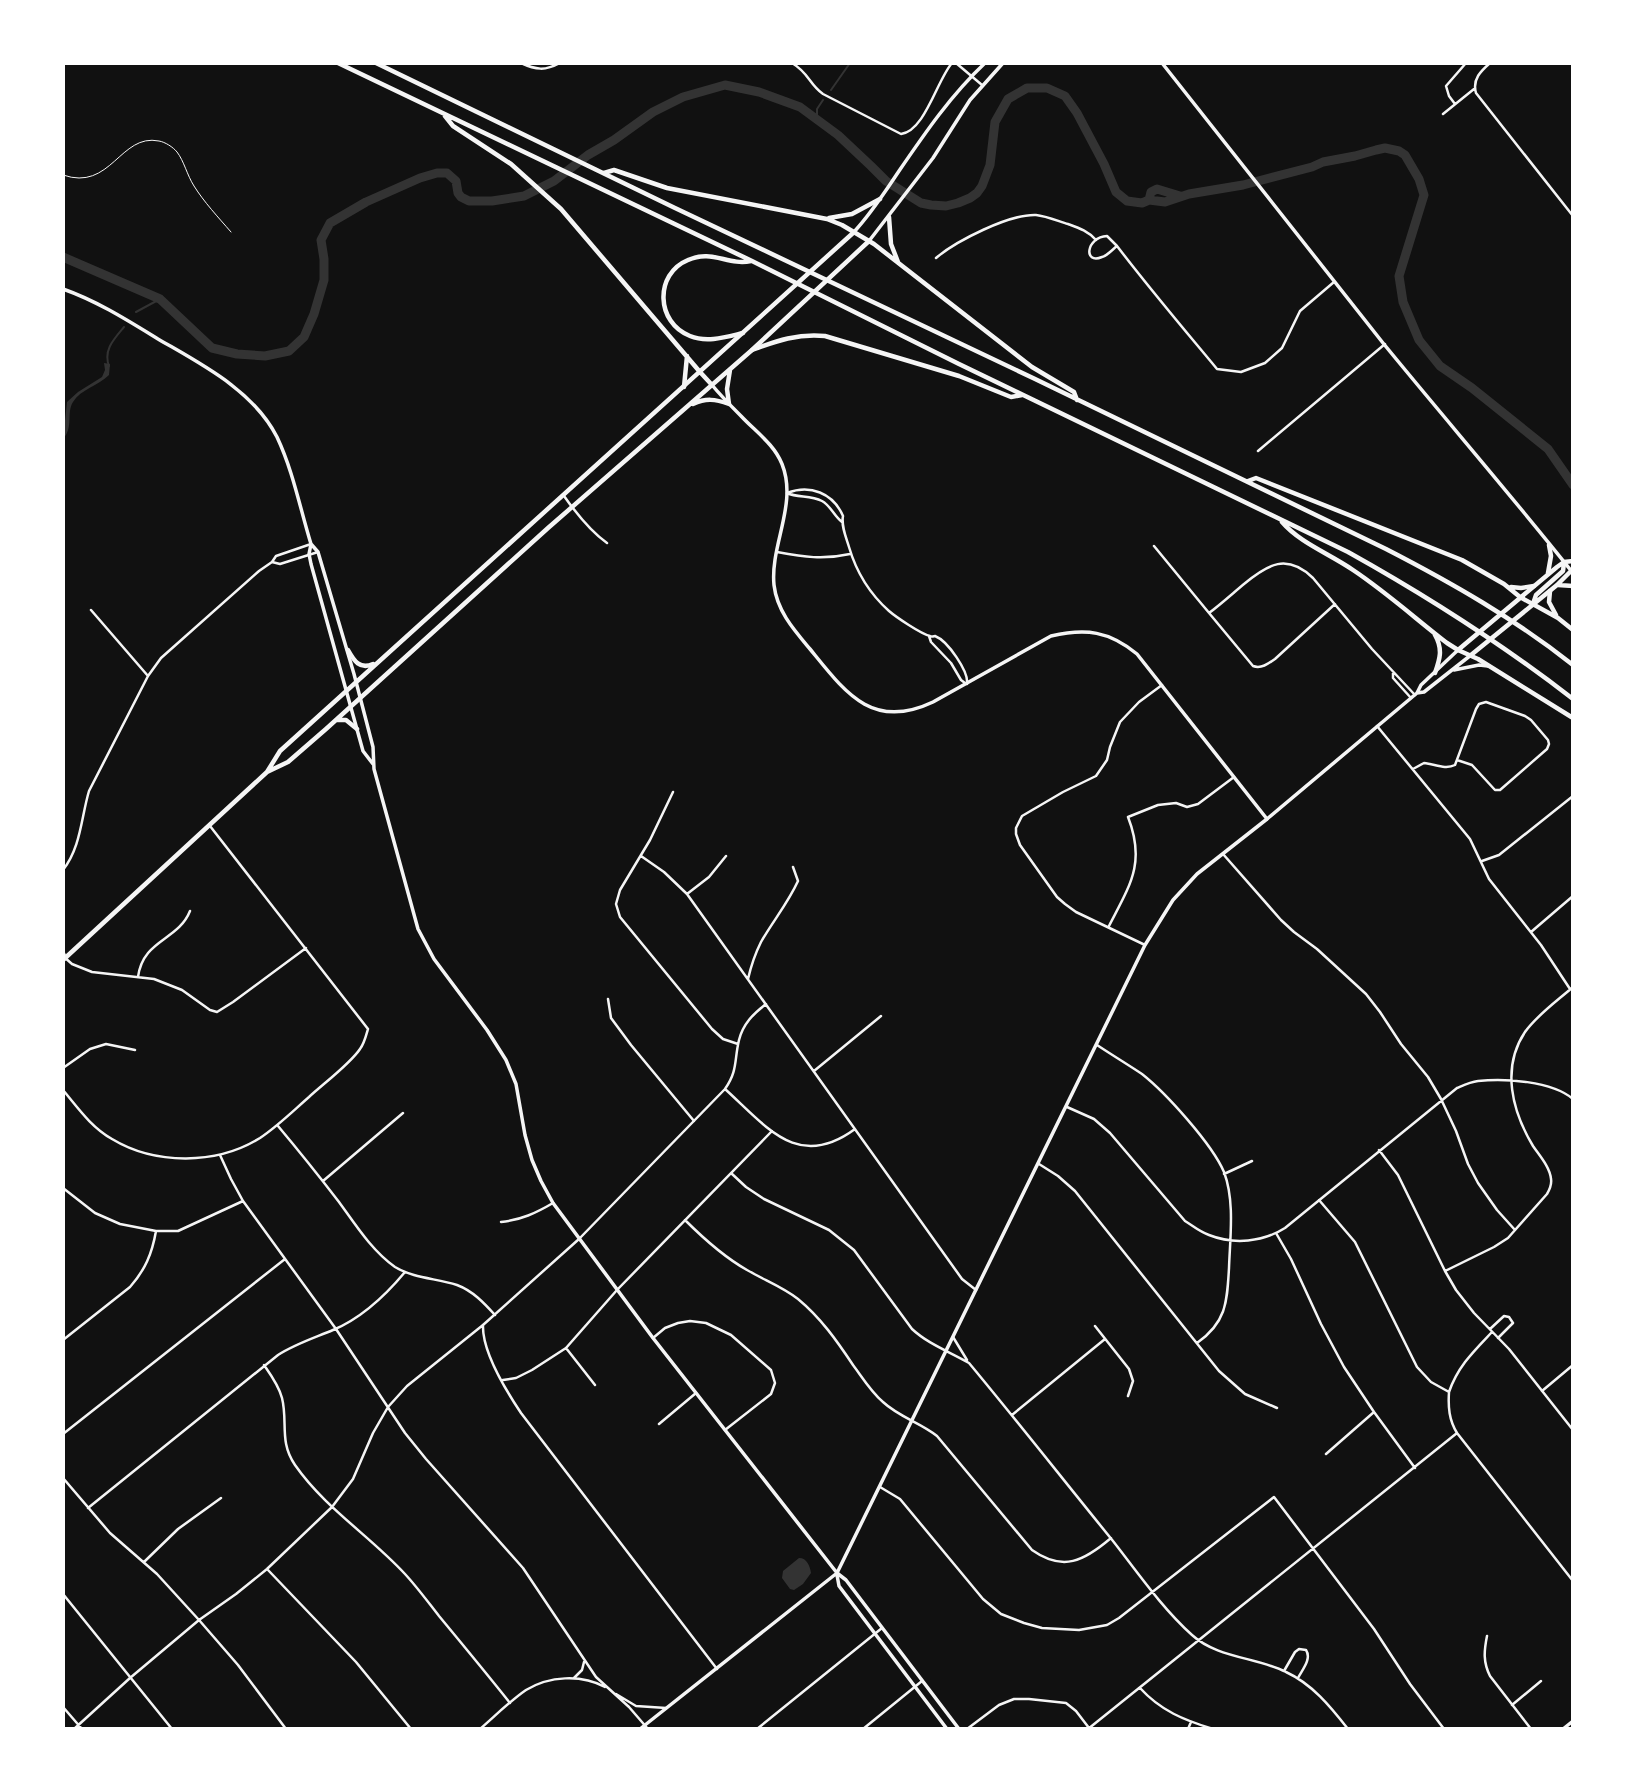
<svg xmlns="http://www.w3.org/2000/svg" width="1636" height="1792" font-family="Rubik,sans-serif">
  <rect width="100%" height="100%" fill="#111"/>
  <path fill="#333" d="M 104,363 L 110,364 L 109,375 C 98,386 81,389 73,402 C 66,413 74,427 63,439 L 67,402 L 78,392 L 102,377 L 105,370 Z
    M 799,1558 C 807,1558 810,1566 811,1573 L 803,1584 L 794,1590 L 790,1589 L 782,1578 L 783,1571 Z"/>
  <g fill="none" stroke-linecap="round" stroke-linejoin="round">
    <path stroke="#333" stroke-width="2" d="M 831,90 L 850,63
      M 817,120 L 817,109 L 823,100
      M 136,312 L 160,299
      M 109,366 C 103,350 114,339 124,327"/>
    <path stroke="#333" stroke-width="9" d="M 1149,200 L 1151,192 L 1157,189 L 1180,196
      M 63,257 L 160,299 L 212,348 L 237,354 L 265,356 L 289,351 L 304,337 L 314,314 L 324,280 L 324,259 L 321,240 L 330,223 L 366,202 L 420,178 L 437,173 L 447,173 L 456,181 L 458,193 L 461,197 L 469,201 L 492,201 L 524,196 L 554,181 L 588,155 L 614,140 L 653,112 L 683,97 L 725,85 L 759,92 L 800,107 L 838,135 L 871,166 L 886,181 L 921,203 L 931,205 L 946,206 L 958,203 L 970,198 L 977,193 L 982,186 L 990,165 L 995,122 L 1008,99 L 1027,88 L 1047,88 L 1065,96 L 1077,113 L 1104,164 L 1116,192 L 1127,201 L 1142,203 L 1149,200 L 1165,202 L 1189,194 L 1243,185 L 1312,167 L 1323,162 L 1355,156 L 1376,150 L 1385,148 L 1399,151 L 1405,155 L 1419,179 L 1424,195 L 1399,276 L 1403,302 L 1419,340 L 1440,366 L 1472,388 L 1548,449 L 1573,485"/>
    <path stroke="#f5f5f5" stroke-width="1" d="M 63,175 C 111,192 120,133 159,141 C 165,142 173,147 177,152 C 184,161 187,175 194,186 C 204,202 218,217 231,232"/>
    <path stroke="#f5f5f5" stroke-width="2.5" d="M 521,63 C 536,70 545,71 560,63
      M 792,63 C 809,73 809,84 823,94 L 901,134 C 925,131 937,80 952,63
      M 956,63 L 982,85
      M 1490,63 C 1481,71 1472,79 1476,93 L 1573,216
      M 1455,104 L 1449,96 L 1446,86 L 1466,63
      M 1443,114 L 1474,89
      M 1117,246 C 1113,249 1107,256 1102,257 C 1083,265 1086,237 1107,236 L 1117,246 C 1149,288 1183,328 1217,369 L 1241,372 L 1265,363 L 1282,348 L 1300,311 L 1334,282
      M 936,258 C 956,241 1009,214 1036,215 C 1046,216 1058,221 1068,224 C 1079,228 1088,231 1096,240
      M 1258,451 L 1385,344
      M 787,493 C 810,484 833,493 843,516 C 841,526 846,537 849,547 C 856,571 870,594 889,611 C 896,617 921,634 930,636 C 932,637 934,636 935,636 C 948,641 969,672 967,684
      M 787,493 C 798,498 810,495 822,501 C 831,506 834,516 842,522
      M 564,496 C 576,513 590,531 607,543
      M 1154,546 L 1209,613 C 1221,604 1232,594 1244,584 C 1268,564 1287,553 1313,578 L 1372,649 L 1415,695
      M 777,552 C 804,557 823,560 850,554
      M 272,562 L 280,564 L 318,552
      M 91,610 L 148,676
      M 1209,613 L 1253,666 C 1261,669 1268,664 1275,659 L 1335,604
      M 929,636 L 931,642 L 951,663 L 961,680 L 965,683
      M 1393,673 L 1393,678 L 1411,698
      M 1377,726 L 1470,839 L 1489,879 L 1541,945 L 1570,989
      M 1413,769 L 1424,763 C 1435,764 1445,770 1455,765 L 1476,709 L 1479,704 L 1486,702 L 1525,716 L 1531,720 L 1548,740 L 1549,744 L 1547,749 L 1500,790 L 1495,790 L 1472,765 L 1457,760
      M 673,792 L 650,840 L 620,890 L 616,904 L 620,917 L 712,1029 L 723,1039 L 738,1044
      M 1223,854 L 1281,920 L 1294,932 L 1317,949 L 1366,994 L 1380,1012 L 1401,1044 L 1428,1077 L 1441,1099 L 1456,1131 L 1468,1164 L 1478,1183 L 1497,1210 L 1515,1230
      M 641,856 L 664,872 L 687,894 L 962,1279 L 976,1290
      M 1482,861 L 1499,855 L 1573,796
      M 63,870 C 81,847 81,818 89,791 L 148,676 L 161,658 L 259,571 L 272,562 L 276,556 L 311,544
      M 687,894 L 709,877 L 726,856
      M 1109,926 C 1130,885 1146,863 1128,817 L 1158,805 L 1176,803 L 1187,807 L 1198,804 L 1234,777
      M 1531,932 L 1573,896
      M 1145,945 L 1076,912 L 1065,904 L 1057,897 L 1020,845 L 1016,834 L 1016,828 L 1022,816 L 1063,792 L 1096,776 L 1107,760 L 1110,747 L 1120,722 L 1139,702 L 1162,685
      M 63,951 L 66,958
      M 63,956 L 72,964 L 92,972 L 154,979 L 182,990 L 210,1010 L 217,1012 L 233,1002 L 306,948
      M 138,977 C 143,939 178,941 190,911
      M 748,979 C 751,966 755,954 761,942 C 773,921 788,903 798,881 L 793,867
      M 608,999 L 611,1018 L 631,1045 L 694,1121
      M 1097,1045 C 1112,1055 1127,1064 1142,1074 C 1166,1093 1212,1144 1224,1172 C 1235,1201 1230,1238 1229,1268 C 1227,1301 1227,1322 1197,1343
      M 63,1068 L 90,1049 L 106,1044 L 135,1050
      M 814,1071 L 881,1016
      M 725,1089 C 767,1127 798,1171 855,1129
      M 63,1090 C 78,1108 91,1127 112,1139 C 155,1165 217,1165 260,1138 C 278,1126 293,1111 309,1097 C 323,1084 350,1064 360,1049 C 364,1044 366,1036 368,1029 L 210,826
      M 1067,1107 L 1094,1119 L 1110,1133 L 1185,1221 C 1193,1226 1200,1232 1209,1235 C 1234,1245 1263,1242 1285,1228 L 1457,1088 C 1464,1085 1470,1082 1478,1081 C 1504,1078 1552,1081 1573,1099
      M 278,1126 C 299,1151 319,1176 339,1202 C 355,1224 372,1251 395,1267 C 415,1279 436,1278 457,1285 C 473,1291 484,1303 495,1315
      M 1379,1150 L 1398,1175 L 1445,1271 L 1456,1290 L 1474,1313 L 1509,1349 L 1573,1430
      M 220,1155 L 231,1179 L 243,1201 L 336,1329 L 405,1433 L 426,1459 L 523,1568 L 596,1677 L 629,1707 L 648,1729
      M 1039,1164 L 1058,1176 L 1075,1191 L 1219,1371 L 1245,1394 L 1277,1408
      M 731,1173 L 746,1187 L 764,1199 L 829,1230 L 854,1250 L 912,1329 C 928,1344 950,1352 969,1363 C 1018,1422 1065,1482 1113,1541 C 1138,1573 1162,1608 1192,1635 C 1217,1658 1256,1657 1286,1672 C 1312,1684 1330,1706 1348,1729
      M 1224,1174 L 1252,1161
      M 323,1181 L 403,1113
      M 63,1188 L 95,1213 L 120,1224 L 156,1231 L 178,1231 L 243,1201
      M 1319,1200 L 1355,1242 L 1417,1367 L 1431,1382 L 1449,1392 C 1448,1407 1449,1420 1457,1433 L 1573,1581
      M 685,1220 C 704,1239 724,1257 747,1270 C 764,1280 783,1287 798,1299 C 821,1318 837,1341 853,1365 C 862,1377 871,1392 883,1402 C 899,1417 921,1423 937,1436 L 1032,1550 C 1063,1572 1084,1561 1111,1538
      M 501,1222 C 521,1220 536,1213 553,1203
      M 1276,1233 L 1291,1259 L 1321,1324 L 1344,1367 L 1374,1412 L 1415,1468
      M 1445,1271 L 1494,1247 L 1508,1238 L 1547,1194 C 1550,1189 1552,1185 1551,1179 C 1550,1167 1539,1155 1533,1146 C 1512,1111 1501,1068 1525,1032 C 1537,1015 1557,1001 1573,987
      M 483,1325 C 482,1351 507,1392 521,1413 L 717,1669
      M 1095,1326 L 1129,1369 L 1133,1381 L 1128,1396
      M 1490,1329 L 1504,1316 L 1509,1317 L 1513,1323 L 1498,1338
      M 953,1337 L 967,1360
      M 653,1338 L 665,1328 L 678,1323 L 690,1321 L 706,1323 L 731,1335 L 771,1370 L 775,1383 L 771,1394 L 725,1430
      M 63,1340 L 130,1287 C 145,1270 152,1254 156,1231
      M 566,1348 L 595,1385
      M 264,1365 C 271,1375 279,1386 282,1398 C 288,1422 279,1442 295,1465 C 325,1508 370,1536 405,1574 C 417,1587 428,1602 439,1616 C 463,1645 487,1674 510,1703
      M 503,1380 L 516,1378 L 532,1370 L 566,1348 L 617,1290 L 772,1131
      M 1542,1391 L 1573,1365
      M 1449,1392 C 1458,1366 1474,1351 1492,1332
      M 1012,1415 L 1105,1339
      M 659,1424 L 696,1393
      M 63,1434 L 285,1259
      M 1326,1454 L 1374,1412
      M 63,1478 L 110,1533 L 157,1574 L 199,1620 L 238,1665 L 286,1729
      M 880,1487 L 900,1499 L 983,1599 L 1001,1614 L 1024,1623 L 1042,1628 L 1079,1630 L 1107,1625 L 1119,1618 L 1274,1497 L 1374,1629 L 1410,1684 L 1444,1729
      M 88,1508 L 278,1355 C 295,1344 314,1338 333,1330 C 362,1318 385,1296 405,1272
      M 144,1562 L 178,1529 L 221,1498
      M 268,1570 L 356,1662 L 411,1729
      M 63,1594 L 172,1729
      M 1487,1636 C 1484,1651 1483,1662 1490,1676 L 1531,1729
      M 1284,1671 L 1295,1652 L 1299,1649 L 1306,1650 C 1312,1659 1302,1670 1298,1678
      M 574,1678 L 582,1670 L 584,1662
      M 1140,1688 C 1161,1711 1184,1720 1213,1729
      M 616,1694 L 636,1706 L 666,1708
      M 1512,1705 L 1541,1681
      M 63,1707 L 82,1729
      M 74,1729 L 130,1678 L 199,1620 L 236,1594 L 267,1569 L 332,1507 L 353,1479 L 373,1433 L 388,1407 L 407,1386 L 483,1325 L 579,1239 L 725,1089 C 738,1070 734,1061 739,1040 C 743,1024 753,1014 766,1004
      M 480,1729 C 495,1716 510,1701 526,1690 C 549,1676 581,1674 605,1687
      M 757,1729 L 882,1628
      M 863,1729 L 922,1681
      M 967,1729 L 999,1705 L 1014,1699 L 1029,1699 L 1066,1703 L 1076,1711 L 1089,1728
      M 1088,1729 L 1457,1433
      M 1188,1729 L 1191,1722"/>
    <path stroke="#f5f5f5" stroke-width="3.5" d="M 1162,63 C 1236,156 1309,250 1383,343 C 1446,420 1511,495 1573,573
      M 712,385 C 721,396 731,406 741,416 C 756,432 774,444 782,464 C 798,504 770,545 774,585 C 777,611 794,630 810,649 C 845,692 872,731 933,702 L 1051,636 C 1086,628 1109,631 1137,654 L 1267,819"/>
    <path stroke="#f5f5f5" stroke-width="3.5" d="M 853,233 C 871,214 885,192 899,171 C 925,133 951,95 985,63
      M 869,241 L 933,158 L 970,100 L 1003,63
      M 63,289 C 97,301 127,320 158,339 C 201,364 253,390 277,437 C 293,471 300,508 311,544 L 309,554 L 311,564 L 363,751 L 373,764
      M 311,544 L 318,552 L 354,674 L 373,747 L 374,769 L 418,929 L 434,959 L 487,1030 L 506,1060 L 516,1084 L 525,1135 L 532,1160 L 541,1181 L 553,1203 L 653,1338 L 837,1573 L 846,1580 L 959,1729
      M 1454,670 L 1479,665 L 1488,666
      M 1417,693 L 1424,692 L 1471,655
      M 837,1575 L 839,1586 L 947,1729
      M 640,1729 L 837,1573 L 1145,945 L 1173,900 L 1197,874 L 1267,819 L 1417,693 L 1421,685 L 1458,650
      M 1563,1729 L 1573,1721"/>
    <path stroke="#f5f5f5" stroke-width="4.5" d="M 700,372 L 712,385
      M 693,404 C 706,398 715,399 729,404 L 727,389 L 730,370
      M 1548,573 L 1551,556 L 1549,545
      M 1558,585 L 1573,586
      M 1533,604 L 1536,595 L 1563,571 L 1564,563
      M 348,650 C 354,661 360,670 373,664
      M 1458,650 L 1557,567 L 1564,562 L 1573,561
      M 1471,655 L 1557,585 L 1573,569
      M 336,720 L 346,720 L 357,729
      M 267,772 L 288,762 L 326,729 L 548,528 L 752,350 L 869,241
      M 63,960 L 267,772 L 280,751 L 853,233"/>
    <path stroke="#f5f5f5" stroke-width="4.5" d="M 338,63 L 752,261 L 959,364 L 1348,552 C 1427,596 1502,644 1573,699
      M 376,63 L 675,208 L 1033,378 L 1386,549 C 1452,583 1515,619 1573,665
      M 445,116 L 453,126 L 511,164 L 561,209 L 700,372
      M 604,173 L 614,170 L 667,188 L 827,219 L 842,225 L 874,244 L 1032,367 L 1074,392 L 1077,400
      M 889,217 L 891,244 L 898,262
      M 829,218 L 852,214 L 880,199
      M 743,333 C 726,337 707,343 690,336 C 656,323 654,274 688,260 C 712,249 728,266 751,261
      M 752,350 C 776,341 799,333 825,336 L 959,376 L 1011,397 L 1022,395
      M 684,387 L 687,356
      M 1248,481 L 1256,478 L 1462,560 L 1504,584 L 1520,597 L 1558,618 L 1573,630
      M 1282,522 C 1300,543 1330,554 1353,570 C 1386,592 1416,619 1447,643 L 1458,650 L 1478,659 L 1573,718
      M 1511,587 L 1521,588 L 1534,586
      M 1550,591 L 1549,602 L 1556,615
      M 1435,673 C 1440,659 1443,649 1435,635"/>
  </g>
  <rect width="1636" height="1792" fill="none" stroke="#ffffff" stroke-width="130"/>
</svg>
